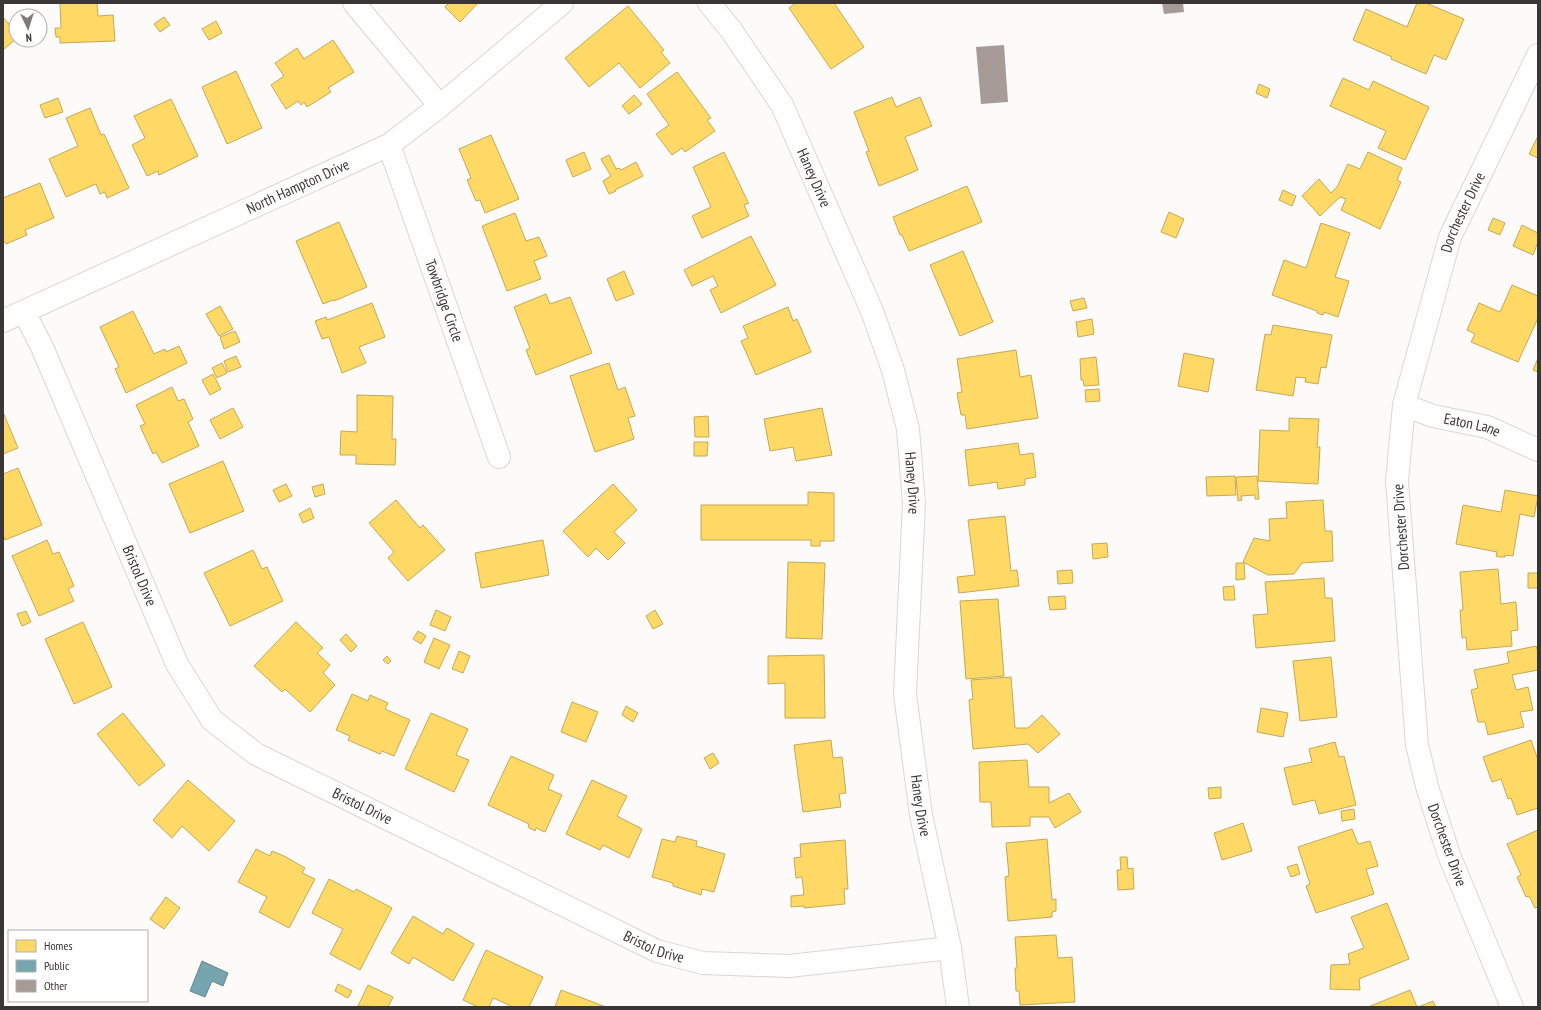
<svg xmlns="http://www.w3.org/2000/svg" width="1541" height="1010" font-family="'PT Sans Narrow',sans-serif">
  <rect width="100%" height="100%" fill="#fdfbfa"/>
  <path fill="#ffd966" stroke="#c4a857" d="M 60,3 L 97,3 L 98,16 L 113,15 L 115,41 L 60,43 L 60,37 L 56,37 L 55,28 L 61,28 Z
    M 449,3 L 478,3 L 460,22 L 445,7 Z
    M 796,3 L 834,3 L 864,47 L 831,69 L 789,8 Z
    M 1417,3 L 1426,3 L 1464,19 L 1446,60 L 1434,55 L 1426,74 L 1391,59 L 1392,57 L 1353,40 L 1366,9 L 1407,27 Z
    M 628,6 L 664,50 L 661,52 L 670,63 L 640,88 L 619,63 L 589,87 L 565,58 Z
    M 3,17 L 16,33 L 16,39 L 3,50 Z
    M 164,17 L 170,25 L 160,32 L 154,24 Z
    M 216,21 L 222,33 L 209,40 L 202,29 Z
    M 333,40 L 354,72 L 328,88 L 331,92 L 307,107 L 304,102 L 301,105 L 298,101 L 286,109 L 271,85 L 284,76 L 275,63 L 297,48 L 304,59 Z
    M 236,71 L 262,128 L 227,144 L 202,87 Z
    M 677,72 L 711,118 L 707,120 L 715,131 L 685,152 L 682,148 L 672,155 L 656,134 L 669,125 L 647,94 Z
    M 1343,78 L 1369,90 L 1373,81 L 1429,107 L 1405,160 L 1378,148 L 1386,131 L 1330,106 Z
    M 1259,84 L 1270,89 L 1267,98 L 1256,93 Z
    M 634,95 L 642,104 L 629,114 L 622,106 Z
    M 892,97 L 896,107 L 920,97 L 932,126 L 905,137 L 918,170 L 879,186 L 866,152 L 869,151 L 854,112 Z
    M 58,98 L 63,112 L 45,118 L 40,105 Z
    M 171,99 L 198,156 L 159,175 L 158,171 L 147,176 L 132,145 L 145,138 L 134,116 Z
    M 90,108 L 101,135 L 104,134 L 129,188 L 107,198 L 105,192 L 100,194 L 96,184 L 66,197 L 49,159 L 78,146 L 66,118 Z
    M 491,135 L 519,199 L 485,213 L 480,200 L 476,201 L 467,180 L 471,178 L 459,149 Z
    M 1538,136 L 1538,158 L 1529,154 Z
    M 584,152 L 591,169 L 573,177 L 566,160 Z
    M 724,152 L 748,202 L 749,203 L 744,205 L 749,216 L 702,238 L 692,216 L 711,207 L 693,167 Z
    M 1368,152 L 1402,168 L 1397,180 L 1401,182 L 1380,229 L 1341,210 L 1346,199 L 1340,197 L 1320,216 L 1302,196 L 1319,179 L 1331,193 L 1337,187 L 1348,164 L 1360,169 Z
    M 609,155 L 616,169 L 619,168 L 621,170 L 636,162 L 643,176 L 615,190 L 616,191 L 609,194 L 603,181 L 611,176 L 601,159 Z
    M 40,183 L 54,218 L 25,230 L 27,235 L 6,244 L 4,241 L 3,241 L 3,198 Z
    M 967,186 L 982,222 L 909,251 L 902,235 L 900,235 L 893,217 Z
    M 1283,190 L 1296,196 L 1292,206 L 1279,200 Z
    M 1169,212 L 1184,219 L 1176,238 L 1161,232 Z
    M 515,213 L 526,241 L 539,237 L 547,256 L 534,261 L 541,279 L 507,291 L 482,226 Z
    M 1493,218 L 1505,223 L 1500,235 L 1488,230 Z
    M 339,222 L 367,287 L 334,301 L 333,300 L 323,304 L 296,241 Z
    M 1321,223 L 1350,233 L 1335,277 L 1349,281 L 1338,317 L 1324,312 L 1323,315 L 1317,313 L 1317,311 L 1272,295 L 1284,260 L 1306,268 Z
    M 1522,225 L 1538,233 L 1538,242 L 1533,255 L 1513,246 Z
    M 751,236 L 776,285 L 721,313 L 710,290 L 718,286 L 713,276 L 692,286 L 684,270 Z
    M 963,251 L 993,322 L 960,336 L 930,265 Z
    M 624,271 L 634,294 L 616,301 L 607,279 Z
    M 1512,285 L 1538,296 L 1538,318 L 1518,362 L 1471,342 L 1475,334 L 1467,330 L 1479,303 L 1500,312 Z
    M 546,294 L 550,304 L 570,297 L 592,353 L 536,375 L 526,350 L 530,348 L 514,307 Z
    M 1084,298 L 1087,308 L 1073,311 L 1070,301 Z
    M 372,303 L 385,337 L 359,347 L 366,363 L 342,373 L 329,337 L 322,339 L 315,321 L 326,317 L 327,320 Z
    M 220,306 L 233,329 L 219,336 L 206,314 Z
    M 788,307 L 793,321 L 797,319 L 811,352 L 756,375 L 741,341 L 748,338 L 743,326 Z
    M 133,311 L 154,354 L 165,349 L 166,352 L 179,346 L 187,363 L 126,393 L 115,369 L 119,367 L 100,327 Z
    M 1092,319 L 1094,334 L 1078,337 L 1076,322 Z
    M 1273,325 L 1332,335 L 1326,368 L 1321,367 L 1318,384 L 1305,382 L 1306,378 L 1296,377 L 1293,396 L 1256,390 L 1265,334 L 1271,335 Z
    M 235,331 L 240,342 L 224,349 L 220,337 Z
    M 1016,350 L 1020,377 L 1031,375 L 1038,418 L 967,429 L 965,415 L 961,415 L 957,393 L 962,392 L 957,359 Z
    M 1184,353 L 1214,359 L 1208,392 L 1178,386 Z
    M 236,356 L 241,367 L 228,372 L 224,361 Z
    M 1096,357 L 1099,385 L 1084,386 L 1083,380 L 1081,380 L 1080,359 Z
    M 1538,358 L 1538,372 L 1533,370 Z
    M 222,363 L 227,373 L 217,378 L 212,368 Z
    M 609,363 L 618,390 L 625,387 L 635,416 L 628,418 L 634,439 L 595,452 L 570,376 Z
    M 213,374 L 221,389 L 210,395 L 202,380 Z
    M 172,387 L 178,401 L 184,399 L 193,419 L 188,422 L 199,446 L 162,463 L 156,452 L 153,454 L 140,426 L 145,424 L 136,405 Z
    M 1099,389 L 1100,401 L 1086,402 L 1085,390 Z
    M 357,395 L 393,396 L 392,439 L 396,439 L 395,465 L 356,464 L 356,455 L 340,455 L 341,431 L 357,432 Z
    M 233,408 L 243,427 L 220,439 L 210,420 Z
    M 822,408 L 832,455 L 796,461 L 793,447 L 770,451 L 764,419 Z
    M 3,412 L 18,448 L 3,454 Z
    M 708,416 L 709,437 L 695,437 L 694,417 Z
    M 1289,418 L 1319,419 L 1317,447 L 1320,447 L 1318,484 L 1258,481 L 1260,430 L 1289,431 Z
    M 694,442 L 708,442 L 707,456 L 694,456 Z
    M 1018,443 L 1020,455 L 1033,453 L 1036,477 L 1025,479 L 1025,485 L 998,489 L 997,482 L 969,486 L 965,450 Z
    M 223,461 L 244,511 L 190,533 L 169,484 Z
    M 18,468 L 42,525 L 5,540 L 3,535 L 3,474 Z
    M 1235,476 L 1236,495 L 1207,496 L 1206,477 Z
    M 1257,476 L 1259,499 L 1255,499 L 1255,495 L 1241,496 L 1242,500 L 1238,501 L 1236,477 Z
    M 286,484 L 292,496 L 279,502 L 273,490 Z
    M 323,484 L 325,494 L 315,497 L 312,487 Z
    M 613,484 L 637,510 L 614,532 L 625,543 L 608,560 L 596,548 L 588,557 L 563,531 Z
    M 1505,490 L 1538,496 L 1534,517 L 1520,514 L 1513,556 L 1505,555 L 1505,557 L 1500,557 L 1496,556 L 1497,552 L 1456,544 L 1463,505 L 1501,512 Z
    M 808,492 L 834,493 L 834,541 L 820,541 L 820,546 L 811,546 L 811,540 L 701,540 L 701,505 L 808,505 Z
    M 396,500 L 420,528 L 423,525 L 445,550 L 408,581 L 388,558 L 394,552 L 369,523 Z
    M 1323,500 L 1325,531 L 1332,531 L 1333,561 L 1302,563 L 1294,574 L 1268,575 L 1243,562 L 1254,538 L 1270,541 L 1269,519 L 1287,518 L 1286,502 Z
    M 310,508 L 314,518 L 303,523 L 299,514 Z
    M 1005,516 L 1011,571 L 1017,570 L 1019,586 L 959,593 L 957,577 L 975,575 L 968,520 Z
    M 47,540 L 53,554 L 59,552 L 74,586 L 68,589 L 74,601 L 39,616 L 12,556 Z
    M 543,540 L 549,575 L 481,588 L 475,553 Z
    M 1107,543 L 1108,557 L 1093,559 L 1092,544 Z
    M 253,550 L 262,569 L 267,567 L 283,601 L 230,626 L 204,573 Z
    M 788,562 L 825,563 L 822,639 L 786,638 Z
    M 1236,563 L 1244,563 L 1245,579 L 1236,580 Z
    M 1498,569 L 1501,604 L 1516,602 L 1518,630 L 1511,631 L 1512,646 L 1467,650 L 1466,637 L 1462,638 L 1460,610 L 1463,610 L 1460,572 Z
    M 1072,570 L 1073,583 L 1058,584 L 1057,571 Z
    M 1528,573 L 1538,573 L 1538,588 L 1528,588 Z
    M 1324,578 L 1325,598 L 1332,598 L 1335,641 L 1256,648 L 1253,615 L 1268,614 L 1265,582 Z
    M 1234,586 L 1235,600 L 1224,600 L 1223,587 Z
    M 1065,596 L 1066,609 L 1050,610 L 1048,597 Z
    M 998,599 L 1004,676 L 966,679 L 960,601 Z
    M 436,610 L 451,617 L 445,631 L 430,625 Z
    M 655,610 L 663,624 L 653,629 L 646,616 Z
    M 26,611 L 31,622 L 22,626 L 17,614 Z
    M 83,622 L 112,687 L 74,704 L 45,639 Z
    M 296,622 L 323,648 L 317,653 L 330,665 L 323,673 L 335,685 L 310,712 L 285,689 L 282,692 L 254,666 Z
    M 418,631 L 426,636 L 421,644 L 413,639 Z
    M 346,634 L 357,646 L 351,652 L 340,640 Z
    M 434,638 L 450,645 L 439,669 L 424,662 Z
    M 1536,646 L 1538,651 L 1538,670 L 1512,675 L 1516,690 L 1528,687 L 1533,710 L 1520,712 L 1524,727 L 1488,735 L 1485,722 L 1478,722 L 1471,690 L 1478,688 L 1474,670 L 1509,663 L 1507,652 Z
    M 459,651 L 470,656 L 463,673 L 452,669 Z
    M 824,655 L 825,718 L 785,718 L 785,683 L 768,684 L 768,656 Z
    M 387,656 L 391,661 L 388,664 L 383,660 Z
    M 1331,657 L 1337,717 L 1300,721 L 1293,661 Z
    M 1011,677 L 1015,728 L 1028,728 L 1042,715 L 1060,734 L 1038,753 L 1028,744 L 973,749 L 969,700 L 973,699 L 971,680 Z
    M 352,694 L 368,701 L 370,695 L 388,703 L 385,709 L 410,720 L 394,756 L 382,751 L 380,754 L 348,740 L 350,736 L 336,730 Z
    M 572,702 L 598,712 L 586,742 L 561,732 Z
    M 626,706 L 638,713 L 633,722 L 622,715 Z
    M 1261,708 L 1288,713 L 1283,737 L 1257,732 Z
    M 123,713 L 165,765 L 139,786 L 97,734 Z
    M 431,713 L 468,729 L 456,755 L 469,760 L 454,792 L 405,769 Z
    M 831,740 L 833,758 L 842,757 L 846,793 L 839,794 L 841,807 L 803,812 L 794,745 Z
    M 1531,740 L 1538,760 L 1538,808 L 1517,815 L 1511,798 L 1508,799 L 1501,779 L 1492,782 L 1483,757 Z
    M 1335,742 L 1339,757 L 1344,756 L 1356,805 L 1319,814 L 1315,800 L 1293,805 L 1284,768 L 1312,762 L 1309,749 Z
    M 713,753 L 719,763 L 710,769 L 704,758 Z
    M 511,756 L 554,775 L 548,789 L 562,795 L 545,832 L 536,828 L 535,831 L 528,827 L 529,824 L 488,805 Z
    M 1027,760 L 1029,787 L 1049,787 L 1049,803 L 1069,793 L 1081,812 L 1055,828 L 1049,817 L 1030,817 L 1030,826 L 992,827 L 991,802 L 980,802 L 979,762 Z
    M 188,780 L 235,821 L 209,851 L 182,826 L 172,838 L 153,820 Z
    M 592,780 L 627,796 L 617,816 L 642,829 L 629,858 L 603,845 L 600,850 L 566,834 Z
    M 1221,787 L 1221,798 L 1209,799 L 1208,788 Z
    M 1354,809 L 1355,819 L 1342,821 L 1341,811 Z
    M 1243,823 L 1252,851 L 1222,860 L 1214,833 Z
    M 1352,829 L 1358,844 L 1370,841 L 1378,866 L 1366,869 L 1374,894 L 1316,913 L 1306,886 L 1310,884 L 1298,847 Z
    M 1538,830 L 1538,907 L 1535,908 L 1529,896 L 1526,897 L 1517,877 L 1521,875 L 1507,844 Z
    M 677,836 L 697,841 L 696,846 L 725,854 L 714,892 L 702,889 L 701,895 L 673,886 L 673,883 L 652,877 L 662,839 L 675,842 Z
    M 1047,839 L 1052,900 L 1056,899 L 1056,911 L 1052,912 L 1052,917 L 1008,921 L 1005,877 L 1009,876 L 1006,843 Z
    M 845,840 L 848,889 L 844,889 L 845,904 L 804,908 L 804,906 L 791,907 L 791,896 L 804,895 L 802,877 L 796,878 L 794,858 L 801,857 L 800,844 Z
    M 256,849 L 270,856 L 272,851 L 284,856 L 305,868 L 302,873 L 315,879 L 289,928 L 259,912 L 267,897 L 238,882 Z
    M 1120,857 L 1127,857 L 1128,869 L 1133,868 L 1134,889 L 1118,890 L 1117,870 L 1121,870 Z
    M 1297,864 L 1300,874 L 1291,877 L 1287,867 Z
    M 329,879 L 354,892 L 356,889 L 392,908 L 360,970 L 330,954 L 343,929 L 312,913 Z
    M 166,897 L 180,908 L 164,929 L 150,919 Z
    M 1387,903 L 1409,959 L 1359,979 L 1360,990 L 1330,989 L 1331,965 L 1350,964 L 1348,954 L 1364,948 L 1351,917 Z
    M 413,916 L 443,934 L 447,928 L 474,944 L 453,981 L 413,957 L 409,964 L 391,953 Z
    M 1056,935 L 1058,958 L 1072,957 L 1075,1002 L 1020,1005 L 1019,991 L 1016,991 L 1015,968 L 1017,968 L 1015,937 Z
    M 486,950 L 543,977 L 529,1007 L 511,1007 L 511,1006 L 493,998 L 489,1007 L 478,1007 L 463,1000 Z
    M 338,984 L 352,991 L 348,998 L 335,991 Z
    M 368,985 L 393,997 L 388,1007 L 358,1006 Z
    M 561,990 L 593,1002 L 606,1007 L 555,1007 Z
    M 1410,990 L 1417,1007 L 1368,1007 Z
    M 1433,1001 L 1436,1007 L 1418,1007 Z"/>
  <path fill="#76a5af" stroke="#64848a" d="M 202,961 L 228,973 L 223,986 L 212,981 L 205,997 L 190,991 Z"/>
  <path fill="#a79b97" d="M 1162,3 L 1183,3 L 1184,12 L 1164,14 Z
    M 1004,45 L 1008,102 L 981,104 L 976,47 Z"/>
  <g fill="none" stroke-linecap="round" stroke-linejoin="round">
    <g stroke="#d9d6d5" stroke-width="24">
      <g id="street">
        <path d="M 354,3 L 440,106"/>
        <path id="s1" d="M 709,3 L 731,30 L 782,105 L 872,311 L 893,370 L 908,429 L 914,503 L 905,694 L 921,815 L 950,948 L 958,1007"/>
        <path id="s2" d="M 389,145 L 499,457"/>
        <path id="s3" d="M 24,312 L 42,347 L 177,664 L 212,720 L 256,754 L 657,951 L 703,963 L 789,966 L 950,948"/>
        <path id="s4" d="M 1404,405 L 1433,416 L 1487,427 L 1538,450"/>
        <path id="s5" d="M 1512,1007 L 1449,855 L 1428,790 L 1417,745 L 1397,481 L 1404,405 L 1450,237 L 1538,55"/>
      </g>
    </g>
    <g stroke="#d9d6d5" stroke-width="24">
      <g id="secondary">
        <path id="s6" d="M 3,321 L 389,145 L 440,106 L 562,3"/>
      </g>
    </g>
    <use href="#street" stroke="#fffefe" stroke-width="22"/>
    <use href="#secondary" stroke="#fffefe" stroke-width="22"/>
  </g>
  <g text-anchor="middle" stroke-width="4" stroke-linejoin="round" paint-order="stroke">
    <g font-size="15" fill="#393635" stroke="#fff">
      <text dy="5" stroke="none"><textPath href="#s1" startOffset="205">Haney Drive</textPath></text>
      <text dy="5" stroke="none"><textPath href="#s6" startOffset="324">North Hampton Drive</textPath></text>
      <text dy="5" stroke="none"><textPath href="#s5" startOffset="822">Dorchester Drive</textPath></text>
      <text dy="5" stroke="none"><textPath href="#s2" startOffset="165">Towbridge Circle</textPath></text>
      <text dy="5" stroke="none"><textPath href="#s4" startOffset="71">Eaton Lane</textPath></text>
      <text dy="5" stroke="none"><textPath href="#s1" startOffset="528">Haney Drive</textPath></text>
      <text transform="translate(1401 527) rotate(-94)" y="5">Dorchester Drive</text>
      <text dy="5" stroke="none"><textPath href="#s3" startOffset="288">Bristol Drive</textPath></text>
      <text dy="5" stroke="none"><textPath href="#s3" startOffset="624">Bristol Drive</textPath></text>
      <text dy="5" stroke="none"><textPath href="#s1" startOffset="852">Haney Drive</textPath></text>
      <text transform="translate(1447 845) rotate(70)" y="5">Dorchester Drive</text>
      <text dy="5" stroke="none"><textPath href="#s3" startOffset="948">Bristol Drive</textPath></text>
    </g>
  </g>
  <rect width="1541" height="1010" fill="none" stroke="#393635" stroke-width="8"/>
  <rect x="8" y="930" width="140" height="72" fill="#ffffff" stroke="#b0afae"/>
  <rect x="16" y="940" width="20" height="12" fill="#ffd966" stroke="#b0afae"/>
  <text x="44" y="950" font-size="12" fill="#393635">Homes</text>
  <rect x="16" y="960" width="20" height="12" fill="#76a5af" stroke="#b0afae"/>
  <text x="44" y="970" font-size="12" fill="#393635">Public</text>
  <rect x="16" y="980" width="20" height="12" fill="#a79b97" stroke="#b0afae"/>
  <text x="44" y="990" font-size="12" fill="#393635">Other</text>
  <g transform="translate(28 28) rotate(176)"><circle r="19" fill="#ffffff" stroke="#b0afae"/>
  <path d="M0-3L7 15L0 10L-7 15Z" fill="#7e7b7a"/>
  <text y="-6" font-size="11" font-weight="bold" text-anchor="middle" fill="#393635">N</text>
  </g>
</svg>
